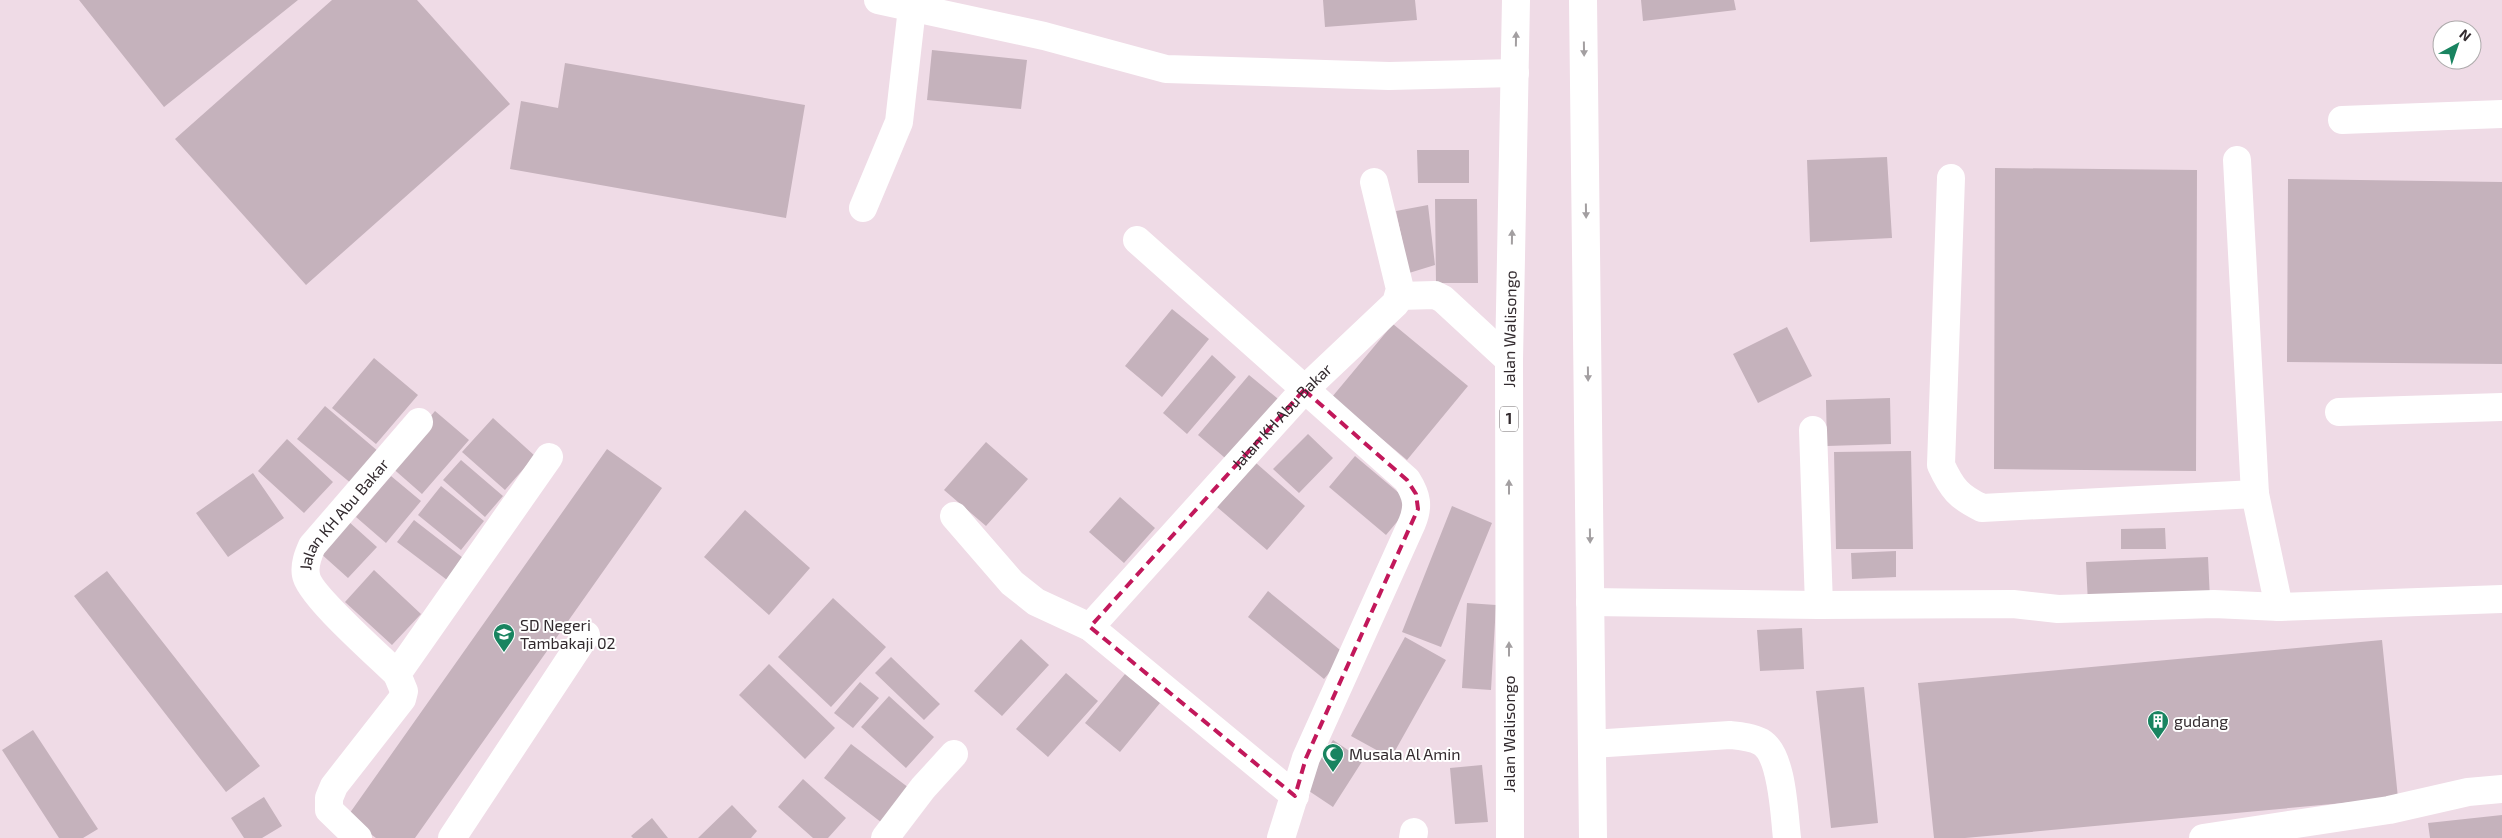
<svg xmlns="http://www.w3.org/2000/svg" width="2502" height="838" font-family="'Exo 2',sans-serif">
  <rect width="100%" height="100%" fill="#efdbe6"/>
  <path fill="#c5b2bc" d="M 79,0 L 298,0 L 164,107 Z
    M 332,0 L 417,0 L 510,104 L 306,285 L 175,139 Z
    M 1323,0 L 1415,0 L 1417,20 L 1325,27 Z
    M 1641,0 L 1734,0 L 1736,10 L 1643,21 Z
    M 932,50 L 1027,60 L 1021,109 L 927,100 Z
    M 565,63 L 805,105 L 786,218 L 510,169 L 521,101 L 558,108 Z
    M 1417,150 L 1469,150 L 1469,183 L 1418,183 Z
    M 1887,157 L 1892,238 L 1810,242 L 1807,160 Z
    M 1995,168 L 2197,170 L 2196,471 L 1994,469 Z
    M 2288,179 L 2502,182 L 2502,364 L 2287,362 Z
    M 1435,199 L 1477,199 L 1478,283 L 1436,283 Z
    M 1428,205 L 1435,265 L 1409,273 L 1396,211 Z
    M 1172,309 L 1209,339 L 1162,397 L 1125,366 Z
    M 1393,324 L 1468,386 L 1407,460 L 1332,397 Z
    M 1787,327 L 1812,376 L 1758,403 L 1733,354 Z
    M 1212,355 L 1236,377 L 1187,434 L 1163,413 Z
    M 374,358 L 418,395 L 376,444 L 332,408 Z
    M 1249,375 L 1283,403 L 1231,463 L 1198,435 Z
    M 1890,398 L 1891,444 L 1827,446 L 1826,400 Z
    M 325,406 L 379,452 L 352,484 L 297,439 Z
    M 435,411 L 469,440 L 422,494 L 389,465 Z
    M 493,418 L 535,456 L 505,490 L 462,452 Z
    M 1308,434 L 1333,458 L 1299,493 L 1273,469 Z
    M 287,439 L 333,482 L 304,513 L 258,471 Z
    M 986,442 L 1028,479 L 986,526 L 944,490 Z
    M 607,449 L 662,488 L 415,838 L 376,838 L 347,817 Z
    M 1911,451 L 1913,549 L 1836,549 L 1834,452 Z
    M 1355,456 L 1412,504 L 1386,535 L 1329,487 Z
    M 461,460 L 503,496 L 485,517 L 443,480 Z
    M 1256,463 L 1305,506 L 1267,550 L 1217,507 Z
    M 253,473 L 284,518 L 228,557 L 196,513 Z
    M 391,476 L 421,501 L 386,543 L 356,517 Z
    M 441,486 L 484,521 L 461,550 L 418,515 Z
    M 1120,497 L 1155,528 L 1124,563 L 1089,532 Z
    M 1452,506 L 1492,523 L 1441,647 L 1402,632 Z
    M 745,510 L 810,568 L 769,615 L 704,557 Z
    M 414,520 L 467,561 L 451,583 L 397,542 Z
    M 348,521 L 377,547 L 348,578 L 319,552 Z
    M 2165,528 L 2166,549 L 2121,549 L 2121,529 Z
    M 1896,551 L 1896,577 L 1852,579 L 1851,553 Z
    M 2208,557 L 2210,599 L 2088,604 L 2086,562 Z
    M 374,570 L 421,614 L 392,645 L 345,602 Z
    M 107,571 L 260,766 L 226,792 L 74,596 Z
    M 1268,591 L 1345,654 L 1324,679 L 1248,617 Z
    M 833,598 L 886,647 L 831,707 L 778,657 Z
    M 1467,603 L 1496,605 L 1491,690 L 1462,688 Z
    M 1802,628 L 1804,669 L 1760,671 L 1757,630 Z
    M 1405,637 L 1446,660 L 1391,758 L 1351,736 Z
    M 1021,639 L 1049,665 L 1002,716 L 974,691 Z
    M 2382,640 L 2398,798 L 1965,838 L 1934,838 L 1918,683 Z
    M 891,657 L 940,704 L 924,720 L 875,673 Z
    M 769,664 L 835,728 L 805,759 L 739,695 Z
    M 1066,673 L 1098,701 L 1048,757 L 1016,729 Z
    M 1125,674 L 1160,703 L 1120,752 L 1085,723 Z
    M 860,682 L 879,698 L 853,728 L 834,713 Z
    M 1864,687 L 1878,823 L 1831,828 L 1816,691 Z
    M 889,696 L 934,737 L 906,768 L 861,727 Z
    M 33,730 L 98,829 L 83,838 L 59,838 L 2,750 Z
    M 1333,740 L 1363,760 L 1333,807 L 1303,787 Z
    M 851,744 L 913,791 L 886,826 L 824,778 Z
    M 1482,765 L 1488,822 L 1455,824 L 1450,768 Z
    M 803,779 L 846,818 L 828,838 L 813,838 L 778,807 Z
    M 264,797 L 282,826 L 262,838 L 244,838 L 231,818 Z
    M 732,805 L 757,831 L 751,838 L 698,838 Z
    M 2502,815 L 2502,838 L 2430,838 L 2428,823 Z
    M 652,818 L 668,838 L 633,838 L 631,836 Z"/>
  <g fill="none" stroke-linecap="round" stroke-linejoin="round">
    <g stroke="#fff" stroke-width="28">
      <path d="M 878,0 L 1044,36 L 1166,69 L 1389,76 L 1515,73"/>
      <path d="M 2342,120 L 2502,114"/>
      <path d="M 2237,160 L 2255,494 L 2279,607"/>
      <path d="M 1951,178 L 1941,465 C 1952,489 1959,497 1982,508 L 2255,494"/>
      <path d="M 863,208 L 899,122 L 912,8"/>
      <path d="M 1137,240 L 1407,480 C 1417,496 1419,506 1412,523 L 1306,758 L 1281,838"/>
      <path d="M 1399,296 L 1435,295 L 1443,299 L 1509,360"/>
      <path d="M 2339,412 L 2502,407"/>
      <path d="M 1813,430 L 1819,605"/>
      <path d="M 954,516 L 1012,583 L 1036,602 L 1090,627 L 1295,796"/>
      <path d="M 1590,602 L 1819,605 L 2013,604 L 2058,609 L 2214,604 L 2279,607 L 2502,599"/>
      <path id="s1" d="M 1090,627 L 1304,390 L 1396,303 L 1400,289 L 1374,182"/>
      <path id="s2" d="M 397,674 C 380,657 308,594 306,575 C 304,565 308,555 312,546 L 419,422"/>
      <path d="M 1592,744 L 1730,735 C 1740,736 1752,737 1761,742 C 1783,755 1784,814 1787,838"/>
      <path d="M 358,838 L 329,810 L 329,798 L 334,786 L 402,699 L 404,691 L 397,674 L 549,457"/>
      <path d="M 452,838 L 586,635"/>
      <path d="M 885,838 L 923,788 L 954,754"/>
      <path d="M 1413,838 L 1414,832"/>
      <path d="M 2203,838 L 2389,810 L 2468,792 L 2502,789"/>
    </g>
    <g stroke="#fff" stroke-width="28">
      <path d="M 1583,0 L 1593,838"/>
      <path id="s3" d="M 1510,838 L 1509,360 L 1516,0"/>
    </g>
  </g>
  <defs><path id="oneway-solid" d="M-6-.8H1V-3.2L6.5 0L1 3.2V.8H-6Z" transform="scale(1.25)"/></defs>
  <g fill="#a39fa1">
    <use href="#oneway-solid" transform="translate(1516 39) rotate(-89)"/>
    <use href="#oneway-solid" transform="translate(1584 49) rotate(89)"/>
    <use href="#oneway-solid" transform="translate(1586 211) rotate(89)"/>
    <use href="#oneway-solid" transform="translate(1512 237) rotate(-89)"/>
    <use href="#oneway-solid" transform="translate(1588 374) rotate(89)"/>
    <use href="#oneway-solid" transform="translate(1509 487) rotate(-90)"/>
    <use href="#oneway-solid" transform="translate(1590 536) rotate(89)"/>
    <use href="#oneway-solid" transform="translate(1509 649) rotate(-90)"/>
  </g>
  <path fill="none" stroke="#c2185b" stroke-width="4" stroke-dasharray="10 6" stroke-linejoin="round" d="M 1304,390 L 1407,480 L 1416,494 L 1418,509 L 1306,758 L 1295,796 L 1090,627 Z"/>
  <defs>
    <g id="school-pin" transform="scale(1.125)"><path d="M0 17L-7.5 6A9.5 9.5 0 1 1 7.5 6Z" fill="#198460" stroke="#fff"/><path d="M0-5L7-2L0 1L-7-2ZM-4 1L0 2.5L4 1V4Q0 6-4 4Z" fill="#fff"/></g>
    <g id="building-pin" transform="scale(1.125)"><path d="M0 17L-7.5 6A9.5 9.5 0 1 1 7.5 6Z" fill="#198460" stroke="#fff"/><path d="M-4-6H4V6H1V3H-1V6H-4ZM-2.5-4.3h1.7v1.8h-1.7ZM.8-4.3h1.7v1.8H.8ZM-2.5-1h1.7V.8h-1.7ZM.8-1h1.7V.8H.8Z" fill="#fff"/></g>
    <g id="mosque-pin" transform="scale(1.125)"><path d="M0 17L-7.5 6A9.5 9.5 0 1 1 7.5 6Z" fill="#198460" stroke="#fff"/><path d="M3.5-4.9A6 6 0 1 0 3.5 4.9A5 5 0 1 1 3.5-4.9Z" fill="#fff"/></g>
  </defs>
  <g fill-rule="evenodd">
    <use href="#school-pin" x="504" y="634"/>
    <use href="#building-pin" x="2158" y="721"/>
    <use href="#mosque-pin" x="1333" y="754"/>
  </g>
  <g text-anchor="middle" stroke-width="4" stroke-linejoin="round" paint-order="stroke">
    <rect fill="#fff" stroke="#706a6d" stroke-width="1" x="1500" y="406.5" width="18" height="25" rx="4"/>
    <g font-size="15" font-weight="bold" fill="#322a2e">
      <text x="1509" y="424">1</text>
    </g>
    <g font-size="16" fill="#322a2e" stroke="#fff">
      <text dy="6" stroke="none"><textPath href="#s3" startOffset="509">Jalan Walisongo</textPath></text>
      <text dy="6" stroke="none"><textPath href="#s1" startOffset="285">Jalan KH Abu Bakar</textPath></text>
      <text dy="6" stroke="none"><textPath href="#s2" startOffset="209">Jalan KH Abu Bakar</textPath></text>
      <text transform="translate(1509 734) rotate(-90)" y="6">Jalan Walisongo</text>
    </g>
    <g font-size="16" fill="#322a2e" stroke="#fff" text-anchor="start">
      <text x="520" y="631">SD Negeri<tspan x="520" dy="18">Tambakaji 02</tspan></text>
      <text x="2174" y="727">gudang</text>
      <text x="1349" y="760">Musala Al Amin</text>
    </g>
  </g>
  <g transform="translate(2457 45) rotate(40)"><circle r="24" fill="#ffffff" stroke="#adaaab"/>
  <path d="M0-4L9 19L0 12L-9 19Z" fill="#198460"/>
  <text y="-8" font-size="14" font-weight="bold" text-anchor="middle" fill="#322a2e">N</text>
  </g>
</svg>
